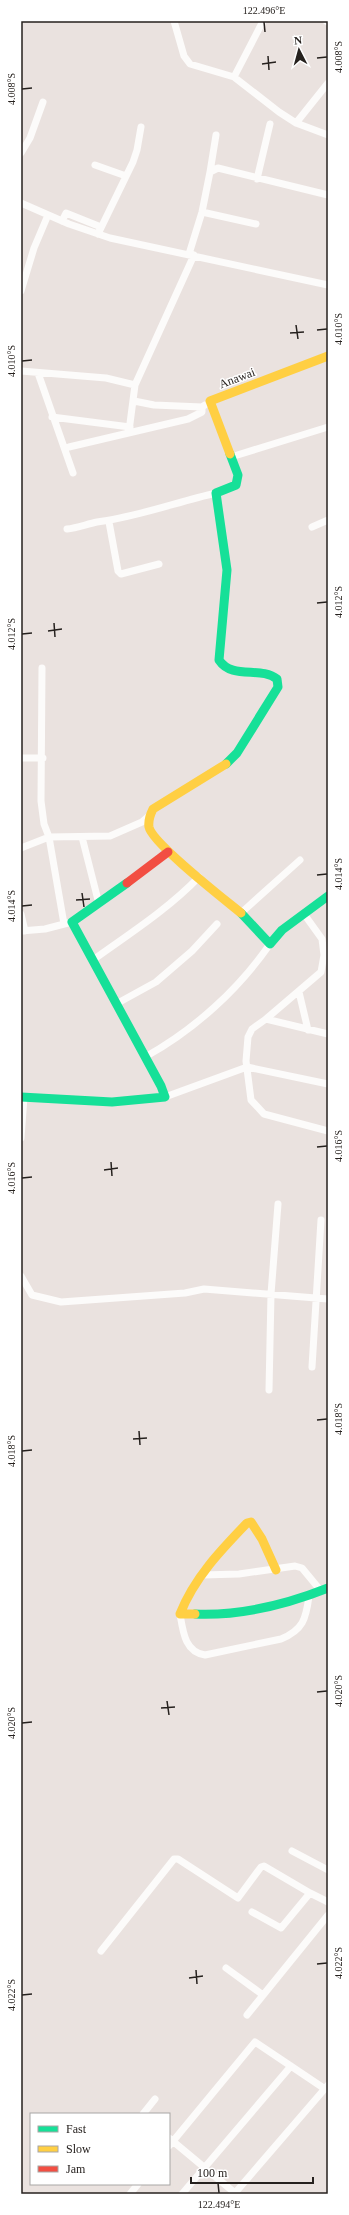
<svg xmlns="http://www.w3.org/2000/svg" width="349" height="2215" font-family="Georgia,serif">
  <rect width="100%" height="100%" fill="#eae2df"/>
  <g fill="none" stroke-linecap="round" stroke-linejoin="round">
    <path stroke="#fcfbfa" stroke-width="7" d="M 174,21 L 184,56 L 190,64 L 234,77 L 279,112 L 296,123 L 328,135
      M 326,21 L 328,22
      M 234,77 L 263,21
      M 296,123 L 328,83
      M 21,153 L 30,138 L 43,102
      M 95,165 L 126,176
      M 210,172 L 216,135
      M 257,179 L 270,124
      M 21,203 L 69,224 L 110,238 L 328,285
      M 202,212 L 256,224
      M 62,221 L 66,213 L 101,227
      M 98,234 L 133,162 L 137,150 L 141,127
      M 189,254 L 202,212 L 210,172 L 218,168 L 328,195
      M 21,291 L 34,248 L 48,215
      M 21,371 L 106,378 L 135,385 L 194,255
      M 38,373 L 73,473
      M 134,401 L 154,405 L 202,407 L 205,405
      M 52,417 L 130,427
      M 129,431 L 135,385
      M 69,447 L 188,419 L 202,412 L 202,407
      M 231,457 L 328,427
      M 109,522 L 118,571 L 121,574 L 159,564
      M 312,527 L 328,520
      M 67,529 C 77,528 87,524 97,522 C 137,517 177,502 216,493
      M 42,668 L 41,801 L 44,824 L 49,837 L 64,924
      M 21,758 L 43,758
      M 82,837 L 99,904
      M 21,848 L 49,837 L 110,836 L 142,822 L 149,816
      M 241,913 L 300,860
      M 21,914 L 25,931
      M 21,931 L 45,929 L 68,923
      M 93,960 C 129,934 167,910 199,877
      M 299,992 L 308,1030
      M 116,1004 L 156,982 L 192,951 L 217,924
      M 266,1019 L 321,972 L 324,955 L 322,939 L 304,914
      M 328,1034 L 266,1019 L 252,1029 L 248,1037 L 246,1061 L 251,1100 L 264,1114 L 328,1131
      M 145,1057 C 194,1030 238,990 270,944
      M 165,1097 L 247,1067 L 328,1084
      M 21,1138 L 24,1097
      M 21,1276 L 32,1295 L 61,1302 L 185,1293 L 204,1289 L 328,1299
      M 312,1367 L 321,1220
      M 269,1390 L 271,1294 L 278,1204
      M 202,1575 L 239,1574 L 295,1566 L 302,1568 L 321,1591
      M 180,1614 C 183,1632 185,1652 205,1655 L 281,1639 C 303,1630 306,1619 309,1596
      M 292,1851 L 328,1870
      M 252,1912 L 281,1928 L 310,1893 L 328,1902
      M 101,1951 L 174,1859 L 178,1859 L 238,1898 L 261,1867 L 264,1866 L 310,1893
      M 226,1968 L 263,1995
      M 247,2015 L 328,1915
      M 143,2114 L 155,2099
      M 169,2138 L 235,2193 L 328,2085
      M 169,2146 L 255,2042 L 325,2089
      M 130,2194 L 138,2184
      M 182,2194 L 291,2066"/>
    <path stroke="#16e098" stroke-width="9" d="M 226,764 L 237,753 L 278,687 L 277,679 C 261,666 232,680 219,660 L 227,570 L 216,493 L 236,485 L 238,475 L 230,454
      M 241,913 L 270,944 L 282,930 L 328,896
      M 21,1097 L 112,1102 L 165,1097 L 161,1086 L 72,922 L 127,883
      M 195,1614 C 241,1616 285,1605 328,1588"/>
    <path stroke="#ffcf43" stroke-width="9" d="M 230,454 L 210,401 L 328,356
      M 226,764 L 153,809 C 150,815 148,820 149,827 C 152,843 224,899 241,913
      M 195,1614 L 180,1614 C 194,1578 221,1550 247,1523 L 251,1522 L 262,1539 L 276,1570"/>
    <path stroke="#f24e42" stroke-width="9" d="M 127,883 L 168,852"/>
  </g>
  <path fill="none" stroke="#26211e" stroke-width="1.5" d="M 264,22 L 265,32M 268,56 L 269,70M 317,58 L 327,57M 262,64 L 276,62M 22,89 L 32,88M 296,325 L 298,339M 317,330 L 327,329M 290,333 L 304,332M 22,361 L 32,360M 317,603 L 327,602M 54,623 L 55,637M 48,631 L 62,629M 22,634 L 32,633M 317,875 L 327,874M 82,893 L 84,907M 76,900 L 90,899M 22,906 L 32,905M 317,1147 L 327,1146M 111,1162 L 112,1176M 104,1170 L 118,1168M 22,1178 L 32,1177M 317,1420 L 327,1419M 139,1431 L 140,1445M 133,1439 L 147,1438M 22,1451 L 32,1450M 317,1692 L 327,1691M 167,1701 L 169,1715M 161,1708 L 175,1707M 22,1723 L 32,1722M 317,1964 L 327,1963M 196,1970 L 197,1984M 189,1978 L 203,1976M 22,1995 L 32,1994M 218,2183 L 219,2193"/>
  <g text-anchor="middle" stroke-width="3" stroke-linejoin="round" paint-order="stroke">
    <g font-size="12" fill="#26211e" stroke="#fff">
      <text transform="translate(237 378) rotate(-21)" y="4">Anawai</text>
    </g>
  </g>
  <rect width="349" height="2215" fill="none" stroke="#ffffff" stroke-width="44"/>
  <rect x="30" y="2113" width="140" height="72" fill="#ffffff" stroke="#a8a6a5"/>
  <rect x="38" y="2126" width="20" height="6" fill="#16e098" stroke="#a8a6a5"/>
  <text x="66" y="2133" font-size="12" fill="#26211e">Fast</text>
  <rect x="38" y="2146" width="20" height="6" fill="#ffcf43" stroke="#a8a6a5"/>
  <text x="66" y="2153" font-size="12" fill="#26211e">Slow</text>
  <rect x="38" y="2166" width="20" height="6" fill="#f24e42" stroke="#a8a6a5"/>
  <text x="66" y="2173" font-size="12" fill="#26211e">Jam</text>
  <g transform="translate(299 50) rotate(354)" stroke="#ffffff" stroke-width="3" paint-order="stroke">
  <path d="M0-3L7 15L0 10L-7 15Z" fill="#26211e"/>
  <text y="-6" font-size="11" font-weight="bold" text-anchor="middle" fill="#26211e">N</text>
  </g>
  <path d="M191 2177v6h122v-6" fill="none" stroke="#26211e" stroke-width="2"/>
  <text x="197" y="2177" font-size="12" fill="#26211e" stroke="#ffffff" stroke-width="3" paint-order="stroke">100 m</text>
  <rect x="22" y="22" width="305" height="2171" fill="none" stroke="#26211e" stroke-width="1.5"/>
  <g font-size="10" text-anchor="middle" fill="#26211e">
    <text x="264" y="14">122.496°E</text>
    <text transform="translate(338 57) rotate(-90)" y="4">4.008°S</text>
    <text transform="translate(11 89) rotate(-90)" y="4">4.008°S</text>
    <text transform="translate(338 329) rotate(-90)" y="4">4.010°S</text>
    <text transform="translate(11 361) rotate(-90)" y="4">4.010°S</text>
    <text transform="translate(338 602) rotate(-90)" y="4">4.012°S</text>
    <text transform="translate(11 634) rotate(-90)" y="4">4.012°S</text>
    <text transform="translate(338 874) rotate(-90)" y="4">4.014°S</text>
    <text transform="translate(11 906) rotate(-90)" y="4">4.014°S</text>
    <text transform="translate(338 1146) rotate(-90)" y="4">4.016°S</text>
    <text transform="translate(11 1178) rotate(-90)" y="4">4.016°S</text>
    <text transform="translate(338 1419) rotate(-90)" y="4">4.018°S</text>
    <text transform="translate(11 1451) rotate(-90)" y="4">4.018°S</text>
    <text transform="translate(338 1691) rotate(-90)" y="4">4.020°S</text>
    <text transform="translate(11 1723) rotate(-90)" y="4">4.020°S</text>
    <text transform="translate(338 1963) rotate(-90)" y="4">4.022°S</text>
    <text transform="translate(11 1995) rotate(-90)" y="4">4.022°S</text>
    <text x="219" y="2208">122.494°E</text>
  </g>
</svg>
